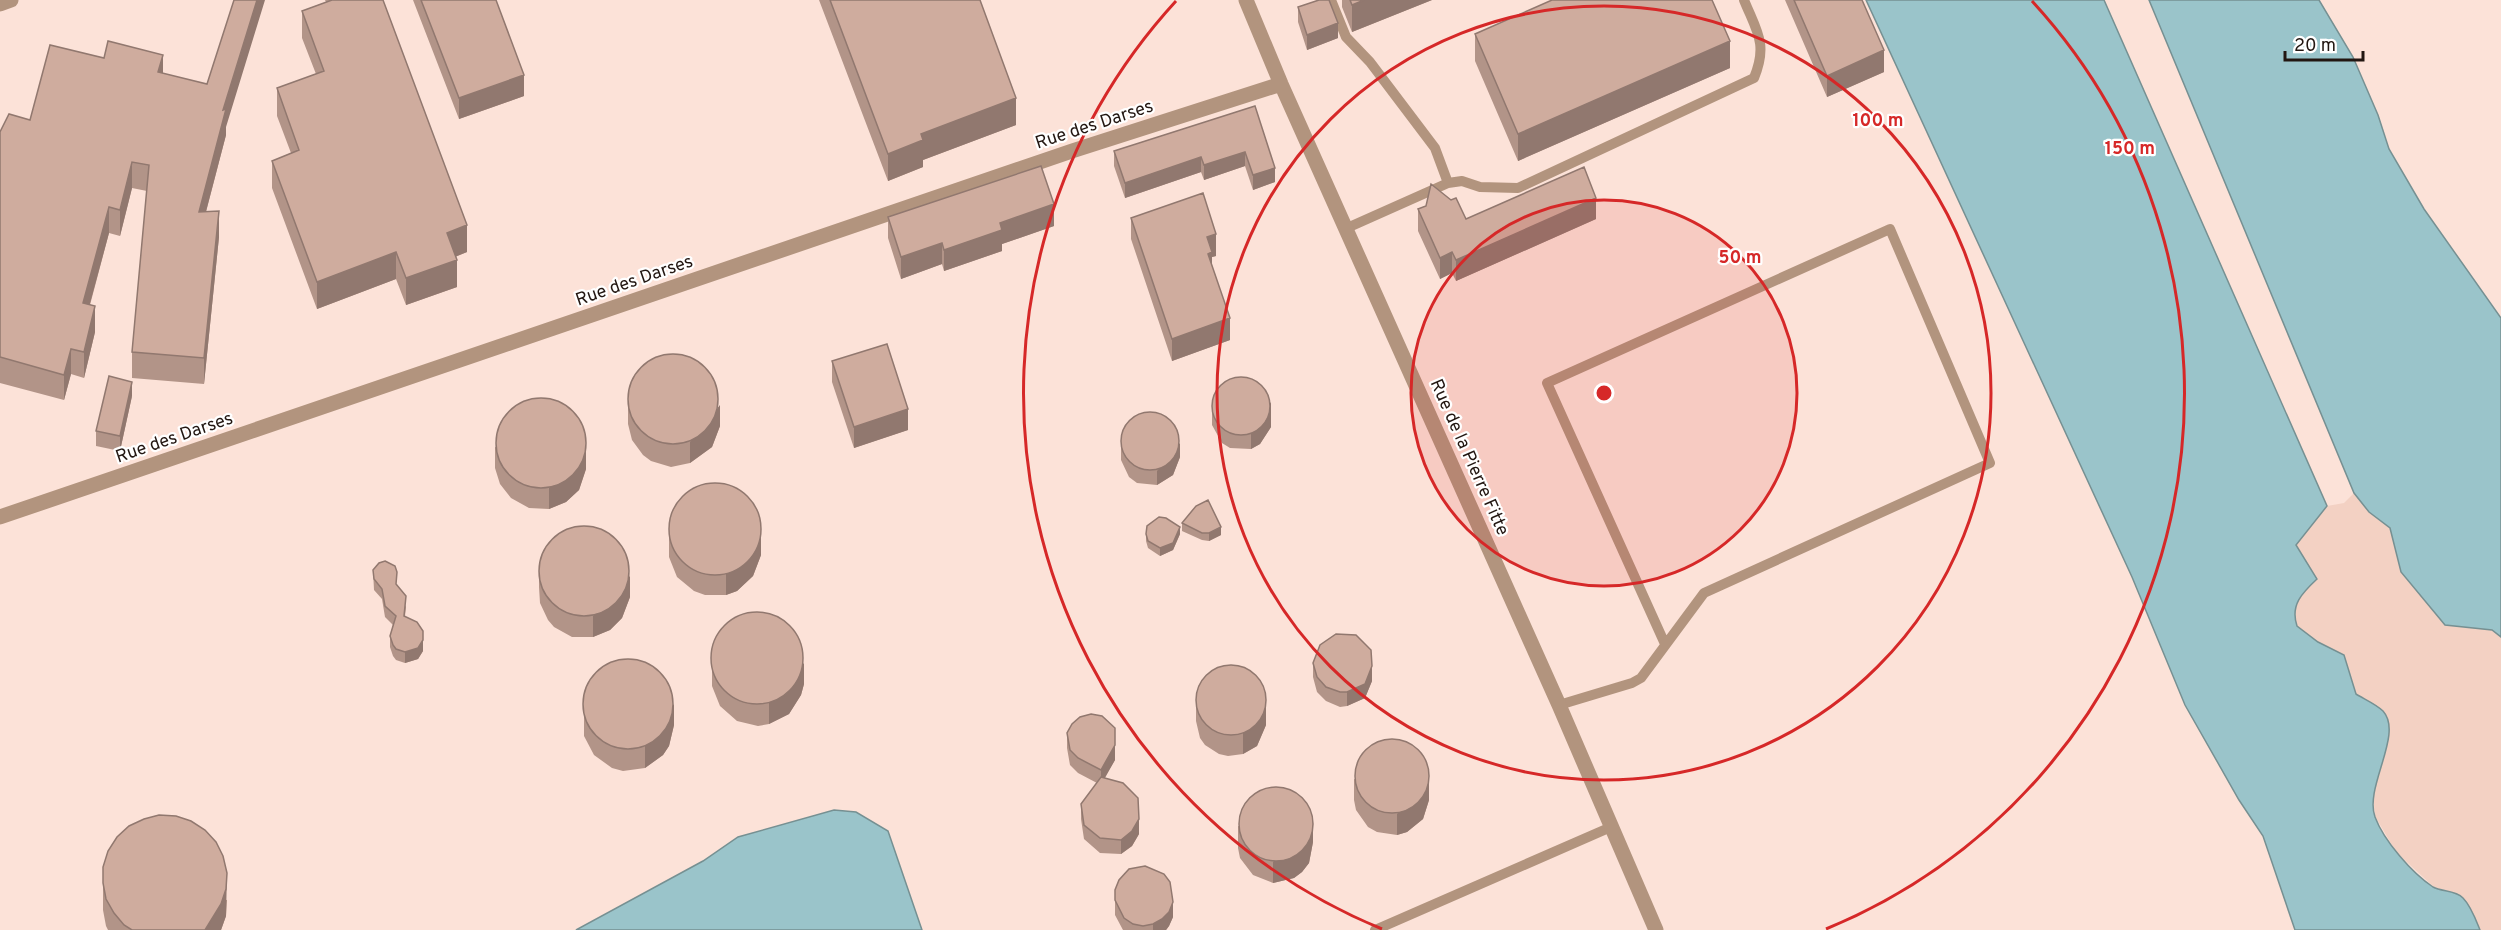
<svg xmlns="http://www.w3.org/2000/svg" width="2501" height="930" font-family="Overpass,sans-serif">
  <rect width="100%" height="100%" fill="#fdeee8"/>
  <path fill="#fce2d8" d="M 0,0 L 2501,0 L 2501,930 L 0,930 Z"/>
  <path fill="#f3d1c3" d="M 2354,493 L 2369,512 L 2390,528 L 2401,572 L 2445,625 L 2492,630 L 2501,637 L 2501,930 L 2480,930 L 2473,913 L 2448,891 L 2435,888 L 2396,852 L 2375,816 L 2373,795 L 2386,750 L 2384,712 L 2356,694 L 2344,655 L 2318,642 L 2297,626 C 2290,605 2302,593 2317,579 L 2295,545 L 2327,506 L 2344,503 Z"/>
  <path fill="#9ac4ca" stroke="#769092" stroke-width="1.5" d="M 1866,0 L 2104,0 L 2327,506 L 2296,545 L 2317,579 C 2302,593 2290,605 2297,626 L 2318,642 L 2344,655 L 2356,694 C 2364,699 2376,704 2383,711 C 2404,734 2364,787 2375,817 C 2384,841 2412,873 2433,887 C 2442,892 2455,890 2463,898 C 2471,906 2476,920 2480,930 L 2295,930 L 2263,836 L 2239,800 L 2185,705 L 2132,577 Z
    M 2149,0 L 2319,0 L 2353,57 L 2378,115 L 2389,149 L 2424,209 L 2501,318 L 2501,637 L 2492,630 L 2445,625 L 2401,572 L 2390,528 L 2369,512 L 2354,493 Z
    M 834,810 L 856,812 L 888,831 L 922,930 L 576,930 L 703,861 L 738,837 Z"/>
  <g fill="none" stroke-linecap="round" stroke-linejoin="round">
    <path stroke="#b2947e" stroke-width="10" d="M 1331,0 L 1346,37 L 1370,62 L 1435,148 L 1448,183
      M 1347,228 L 1448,183 L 1462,181 L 1480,187 L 1518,188 L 1754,78 C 1768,44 1757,32 1744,0
      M 1559,705 L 1632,683 L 1641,678 L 1704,593 L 1990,463 L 1890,229 L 1547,383 L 1665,644
      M 1375,930 L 1611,827"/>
    <path stroke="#b2947e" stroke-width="15" d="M 1246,0 L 1281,84 L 1559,705 L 1656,930
      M 0,4 L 11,0
      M 0,517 L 1072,151 L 1281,84"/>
  </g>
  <path fill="#b29488" d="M 325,0 L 383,0 L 467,252 L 455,257 L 457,287 L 406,305 L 396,279 L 317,309 L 272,188 L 272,161 L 291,153 L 277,116 L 277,88 L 316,74 L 302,38 L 302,11 L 326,2 Z
    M 413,0 L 496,0 L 524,96 L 459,119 Z
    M 819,0 L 980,0 L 1016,125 L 923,160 L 923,167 L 888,181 Z
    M 1342,0 L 1432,0 L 1352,32 L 1342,7 Z
    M 1785,0 L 1862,0 L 1884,72 L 1827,97 Z
    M 1298,7 L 1338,38 L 1307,50 L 1298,22 Z
    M 1475,34 L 1730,68 L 1518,161 L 1475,61 Z
    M 163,73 L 226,127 L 226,135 L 206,212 L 219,237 L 204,384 L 132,378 L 132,352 L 147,191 L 132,188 L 120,236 L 109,233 L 90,305 L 95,332 L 84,378 L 71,374 L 64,400 L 0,383 L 0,132 L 30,120 Z
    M 1255,106 L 1275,182 L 1253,190 L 1245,166 L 1204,180 L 1201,172 L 1125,198 L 1114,166 L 1114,151 Z
    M 1418,209 L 1466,219 L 1596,219 L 1456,281 L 1452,273 L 1440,279 L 1418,231 Z
    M 888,217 L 1054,226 L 1002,244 L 1002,251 L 944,271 L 942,264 L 901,279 L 888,238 Z
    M 1131,218 L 1216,256 L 1212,257 L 1212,265 L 1230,340 L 1172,361 L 1131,239 Z
    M 832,361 L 908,430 L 854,448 L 832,382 Z
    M 132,396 L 120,451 L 96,446 L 96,431 Z
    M 1212,400 L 1271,427 L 1260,444 L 1251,449 L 1230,448 L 1222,443 L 1212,425 Z
    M 628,403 L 720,426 L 712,447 L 690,463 L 671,467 L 651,461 L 643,455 L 632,440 L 628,424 Z
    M 1121,445 L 1180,457 L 1173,475 L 1157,485 L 1137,483 L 1129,477 L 1121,460 Z
    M 495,447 L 586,469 L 579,490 L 566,502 L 549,509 L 529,508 L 511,498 L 500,484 L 495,468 Z
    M 1182,523 L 1221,535 L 1209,541 L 1202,540 L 1182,531 Z
    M 669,524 L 761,555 L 753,576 L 737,591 L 726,595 L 705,595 L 694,591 L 677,577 L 669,557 Z
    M 1146,534 L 1180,534 L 1173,550 L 1160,556 L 1148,548 L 1146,541 Z
    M 539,566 L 630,597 L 622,618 L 610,630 L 593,637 L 572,637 L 554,627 L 548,620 L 540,603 L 539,587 Z
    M 373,570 L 397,585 L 406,607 L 405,616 L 423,651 L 418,659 L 405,663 L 396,660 L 393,656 L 390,647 L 390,636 L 393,625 L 385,617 L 382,599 L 374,590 Z
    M 712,654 L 804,684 L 801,695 L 789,714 L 769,724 L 758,726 L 737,721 L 720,706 L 712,686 Z
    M 1313,663 L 1372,681 L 1365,698 L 1347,706 L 1340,707 L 1326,701 L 1317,692 L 1313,677 Z
    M 584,693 L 674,725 L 669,746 L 663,755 L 645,768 L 623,771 L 612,768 L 594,755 L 584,736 Z
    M 1196,700 L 1266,725 L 1257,746 L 1243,754 L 1228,756 L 1219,754 L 1205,745 L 1200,738 L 1196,721 Z
    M 1067,733 L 1115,760 L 1104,778 L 1139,834 L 1132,846 L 1121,854 L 1100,853 L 1084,839 L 1081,819 L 1081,804 L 1097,783 L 1078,773 L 1070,765 L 1067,748 Z
    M 1354,779 L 1429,800 L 1423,819 L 1407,832 L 1397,835 L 1377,832 L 1368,827 L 1356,810 L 1354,800 Z
    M 1238,826 L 1313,842 L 1309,863 L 1302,872 L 1294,878 L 1273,883 L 1253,875 L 1240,858 L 1238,848 Z
    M 103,883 L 227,900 L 226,916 L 221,930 L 108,930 L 106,926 L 103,910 Z
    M 1115,890 L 1173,917 L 1169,926 L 1166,930 L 1123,930 L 1115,915 Z"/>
  <path fill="#91786f" d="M 257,0 L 265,0 L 226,127 L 226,135 L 199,238 L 199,212 L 223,110 Z
    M 1364,0 L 1432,0 L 1352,32 L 1352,5 Z
    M 1338,23 L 1338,38 L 1307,50 L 1307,35 Z
    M 1730,41 L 1730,68 L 1518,161 L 1518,134 Z
    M 1884,50 L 1884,72 L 1827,97 L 1827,76 Z
    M 163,55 L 163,81 L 158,72 Z
    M 524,75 L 524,96 L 459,119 L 459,98 Z
    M 1016,98 L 1016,125 L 923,160 L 923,167 L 888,181 L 888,154 L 921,134 Z
    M 1245,152 L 1245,166 L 1204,180 L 1204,165 Z
    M 1201,157 L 1201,172 L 1125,198 L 1125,183 Z
    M 132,162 L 132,188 L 120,236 L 120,210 Z
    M 1275,168 L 1275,182 L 1253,190 L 1253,175 Z
    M 1596,198 L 1596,219 L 1456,281 L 1456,260 Z
    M 1054,204 L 1054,226 L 1002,244 L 1002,251 L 944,271 L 944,250 L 1000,223 Z
    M 109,207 L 109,233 L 83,329 L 83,303 Z
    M 219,211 L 219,237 L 204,384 L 204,358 Z
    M 467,225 L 467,252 L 447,260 L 447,233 Z
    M 1216,234 L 1216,256 L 1212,257 L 1212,274 L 1208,275 L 1207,237 Z
    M 942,243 L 942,264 L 901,279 L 901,257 Z
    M 396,252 L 396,279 L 317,309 L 317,282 Z
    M 1452,252 L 1452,273 L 1440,279 L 1440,258 Z
    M 457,260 L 457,287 L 406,305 L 406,278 Z
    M 95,306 L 95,332 L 84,378 L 84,352 Z
    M 1230,318 L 1230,340 L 1172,361 L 1172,339 Z
    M 71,349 L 71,374 L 64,400 L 64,375 Z
    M 132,382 L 132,396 L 120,451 L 120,436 Z
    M 1271,402 L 1271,427 L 1260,444 L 1251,449 L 1251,434 Z
    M 720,405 L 720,426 L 712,447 L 690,463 L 690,442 Z
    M 908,409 L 908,430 L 854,448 L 854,427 Z
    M 1180,443 L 1180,457 L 1173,475 L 1157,485 L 1157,471 Z
    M 586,448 L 586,469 L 579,490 L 566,502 L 549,509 L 549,488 Z
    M 1180,527 L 1180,534 L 1173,550 L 1160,556 L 1160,548 Z
    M 1221,527 L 1221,535 L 1209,541 L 1209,533 Z
    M 761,534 L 761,555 L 753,576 L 737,591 L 726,595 L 726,574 Z
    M 630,576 L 630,597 L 622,618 L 610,630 L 593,637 L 593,616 Z
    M 423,640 L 423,651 L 418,659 L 405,663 L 405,652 Z
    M 804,663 L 804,684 L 801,695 L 789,714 L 769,724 L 769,703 Z
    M 1372,666 L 1372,681 L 1365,698 L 1347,706 L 1347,692 Z
    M 674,704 L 674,725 L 669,746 L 663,755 L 645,768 L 645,746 Z
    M 1266,704 L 1266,725 L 1257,746 L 1243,754 L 1243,733 Z
    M 1115,745 L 1115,760 L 1101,785 L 1101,770 Z
    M 1429,779 L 1429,800 L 1423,819 L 1407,832 L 1397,835 L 1397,814 Z
    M 1139,819 L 1139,834 L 1132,846 L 1121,854 L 1121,840 Z
    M 1313,821 L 1313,842 L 1309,863 L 1302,872 L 1294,878 L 1273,883 L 1273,862 Z
    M 227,873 L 226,916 L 221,930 L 205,930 Z
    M 1173,902 L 1173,917 L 1169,926 L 1166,930 L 1153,930 L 1153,924 Z"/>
  <path fill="#cfac9e" stroke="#91786f" stroke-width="1.5" d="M 234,0 L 257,0 L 223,110 L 226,109 L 199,212 L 219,211 L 204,358 L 132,352 L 149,165 L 132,162 L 120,210 L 109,207 L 83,303 L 95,306 L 84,352 L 71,349 L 64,375 L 0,357 L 0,132 L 9,114 L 30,120 L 50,45 L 104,58 L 108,41 L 163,55 L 158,72 L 207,84 Z
    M 332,0 L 383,0 L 467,225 L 447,233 L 457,260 L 406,278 L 396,252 L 317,282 L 272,161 L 299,150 L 277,88 L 324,71 L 302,11 Z
    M 421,0 L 496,0 L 524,75 L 459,98 Z
    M 830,0 L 980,0 L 1016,98 L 921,134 L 923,140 L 888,154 Z
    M 1319,0 L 1329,0 L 1338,23 L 1307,35 L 1298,7 Z
    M 1350,0 L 1364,0 L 1352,5 Z
    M 1552,0 L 1712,0 L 1730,41 L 1518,134 L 1475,34 Z
    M 1794,0 L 1862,0 L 1884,50 L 1827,76 Z
    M 1255,106 L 1275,168 L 1253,175 L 1245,152 L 1204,165 L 1201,157 L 1125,183 L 1114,151 Z
    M 1041,166 L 1054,204 L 1000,223 L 1002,230 L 944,250 L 942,243 L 901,257 L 888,217 Z
    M 1584,167 L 1596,198 L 1456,260 L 1452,252 L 1440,258 L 1418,209 L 1426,206 L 1431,184 L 1451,200 L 1456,198 L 1466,219 Z
    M 1203,193 L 1216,234 L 1207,237 L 1212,252 L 1208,254 L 1230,318 L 1172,339 L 1131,218 Z
    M 887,344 L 908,409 L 854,427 L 832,361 Z
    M628 399a45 45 0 1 1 90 0a45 45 0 1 1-90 0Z
    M 109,376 L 132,382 L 120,436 L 96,431 Z
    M1212 406a29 29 0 1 1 58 0a29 29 0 1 1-58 0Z
    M496 443a45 45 0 1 1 90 0a45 45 0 1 1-90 0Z
    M1121 441a29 29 0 1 1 58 0a29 29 0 1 1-58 0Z
    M669 529a46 46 0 1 1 92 0a46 46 0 1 1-92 0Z
    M 1208,500 L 1221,527 L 1209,533 L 1202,533 L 1182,523 L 1196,506 Z
    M 1159,517 L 1166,518 L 1180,527 L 1173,543 L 1160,548 L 1148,541 L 1146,534 L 1147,526 Z
    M539 571a45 45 0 1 1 90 0a45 45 0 1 1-90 0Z
    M 385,561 L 395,566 L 397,572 L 396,584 L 406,596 L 404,616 L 417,622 L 423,631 L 423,640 L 418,648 L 405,652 L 396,649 L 393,645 L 390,636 L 396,616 L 385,606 L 382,589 L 374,579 L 373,570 L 379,563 Z
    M711 658a46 46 0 1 1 92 0a46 46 0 1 1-92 0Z
    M 1336,634 L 1356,635 L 1371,650 L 1372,666 L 1365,684 L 1347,692 L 1340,692 L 1326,687 L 1317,677 L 1313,663 L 1320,645 Z
    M583 704a45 45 0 1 1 90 0a45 45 0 1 1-90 0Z
    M1196 700a35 35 0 1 1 70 0a35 35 0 1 1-70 0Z
    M 1091,714 L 1102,716 L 1115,728 L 1115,745 L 1101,770 L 1078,758 L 1070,750 L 1067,733 L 1072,724 L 1080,717 Z
    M1355 776a37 37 0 1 1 74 0a37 37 0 1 1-74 0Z
    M 1101,777 L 1123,783 L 1138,798 L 1139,819 L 1132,831 L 1121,840 L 1100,838 L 1084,825 L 1081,804 Z
    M1239 824a37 37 0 1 1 74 0a37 37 0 1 1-74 0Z
    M 159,815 L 176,816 L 191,821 L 205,830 L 216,842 L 223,856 L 227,873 L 226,889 L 221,904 L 205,930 L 132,930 L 124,925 L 114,913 L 106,899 L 103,883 L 103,867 L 108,851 L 117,837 L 129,826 L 144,819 Z
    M 1145,866 L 1164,874 L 1170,882 L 1173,902 L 1169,912 L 1162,919 L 1153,924 L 1143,926 L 1133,924 L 1124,918 L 1115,900 L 1115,890 L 1119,880 L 1129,869 Z"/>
  <circle cx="1604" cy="393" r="193" fill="#d62828" fill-opacity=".12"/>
  <g fill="none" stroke="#d62828" stroke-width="3">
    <circle cx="1604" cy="393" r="193"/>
    <circle cx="1604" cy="393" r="387"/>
    <path d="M1382 929A580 580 0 0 1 1176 1M2032 1A580 580 0 0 1 1826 929"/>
  </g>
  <g text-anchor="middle" stroke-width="4.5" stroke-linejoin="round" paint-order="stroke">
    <g font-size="18" fill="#221611" stroke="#fff">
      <text transform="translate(1094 124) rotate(-18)" y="6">Rue des Darses</text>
      <text transform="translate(634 280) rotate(-19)" y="6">Rue des Darses</text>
      <text transform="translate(174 437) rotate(-19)" y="6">Rue des Darses</text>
      <text transform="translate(1470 457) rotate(66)" y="6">Rue de la Pierre Fitte</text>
    </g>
  </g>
  <circle cx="1604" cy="393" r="9" fill="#d62828" stroke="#fff" stroke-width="3"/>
  <g font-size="18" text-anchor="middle" font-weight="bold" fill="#d62828" stroke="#fff" stroke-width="4.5" stroke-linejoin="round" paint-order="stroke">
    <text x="1878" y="126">100 m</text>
    <text x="2130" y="154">150 m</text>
    <text x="1740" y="263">50 m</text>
  </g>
  <path d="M2285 51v9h78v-9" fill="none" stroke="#221611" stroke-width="3"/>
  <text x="2294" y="51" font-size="18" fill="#221611" stroke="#ffffff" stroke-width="4.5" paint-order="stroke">20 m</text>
</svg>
